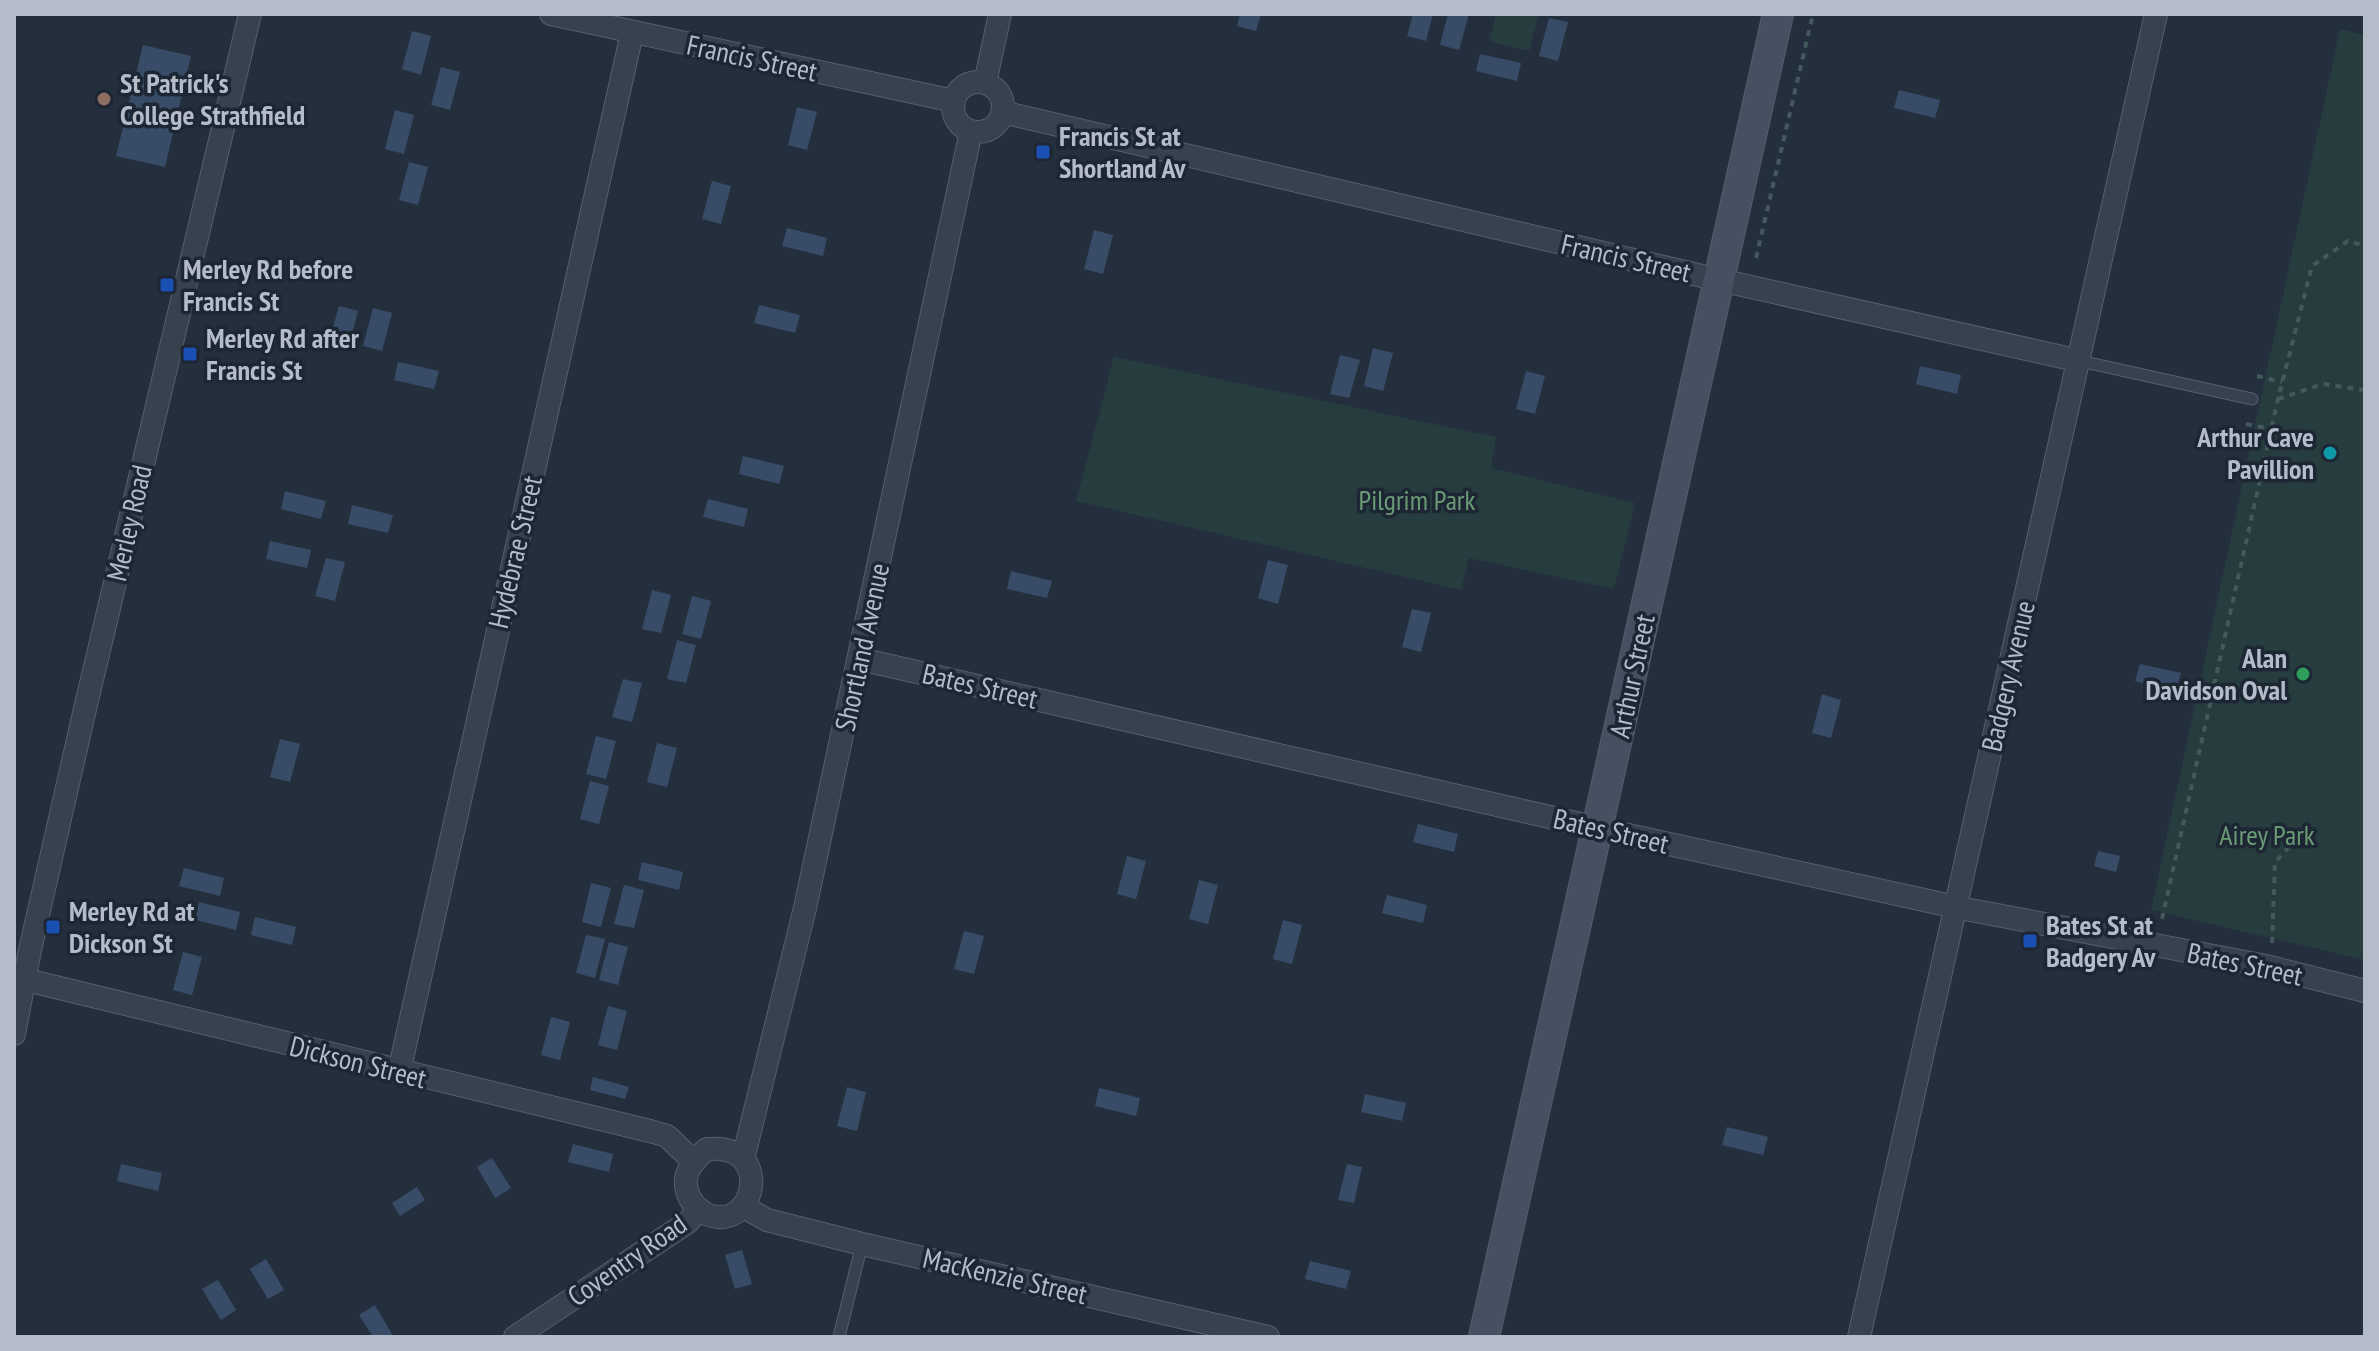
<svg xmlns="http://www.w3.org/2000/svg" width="2379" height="1351" font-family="'PT Sans Narrow',sans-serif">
  <rect width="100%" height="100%" fill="#242f3e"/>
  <path fill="#263c3f" d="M 1496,14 L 1539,14 L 1529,51 L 1489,41 Z
    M 2340,29 L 2365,35 L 2365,960 L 2151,910 Z
    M 1114,357 L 1496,437 L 1491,468 L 1635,503 L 1614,589 L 1469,558 L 1461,590 L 1076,501 Z"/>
  <path fill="#394c67" d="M 1240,14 L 1261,14 L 1256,31 L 1237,26 Z
    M 1413,14 L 1433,14 L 1426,41 L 1407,36 Z
    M 1448,14 L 1469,14 L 1459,50 L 1440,45 Z
    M 1549,18 L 1568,22 L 1558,61 L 1539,56 Z
    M 412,31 L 431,36 L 421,75 L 402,69 Z
    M 143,45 L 191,56 L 165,167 L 116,156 Z
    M 1480,54 L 1521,63 L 1517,81 L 1476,71 Z
    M 441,67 L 460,72 L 450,110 L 431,105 Z
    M 1899,90 L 1940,100 L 1935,118 L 1894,108 Z
    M 797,107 L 817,112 L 807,150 L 788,145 Z
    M 395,110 L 414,115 L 404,154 L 385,149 Z
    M 409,162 L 428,167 L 418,205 L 399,200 Z
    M 712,181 L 731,186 L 721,224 L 702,219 Z
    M 787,228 L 827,238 L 823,256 L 782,246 Z
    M 1094,230 L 1113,235 L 1103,274 L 1084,269 Z
    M 759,305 L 800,315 L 795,333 L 754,323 Z
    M 339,306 L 358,311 L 348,349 L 328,344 Z
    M 373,308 L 392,313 L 382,351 L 363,346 Z
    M 1373,348 L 1393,353 L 1383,391 L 1364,386 Z
    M 1340,355 L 1360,360 L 1349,398 L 1330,394 Z
    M 398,362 L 439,371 L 434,389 L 394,380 Z
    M 1920,366 L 1961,375 L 1957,394 L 1916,384 Z
    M 1526,371 L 1545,376 L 1535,414 L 1516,409 Z
    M 743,456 L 784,466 L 779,484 L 739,474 Z
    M 285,491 L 326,501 L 321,519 L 281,509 Z
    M 708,499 L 748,509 L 744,527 L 703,517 Z
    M 352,505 L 393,515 L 388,533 L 348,524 Z
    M 270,541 L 311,550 L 307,568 L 266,559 Z
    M 326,558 L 345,562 L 335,601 L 315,596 Z
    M 1268,560 L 1288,565 L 1278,604 L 1258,598 Z
    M 1011,571 L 1052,581 L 1047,598 L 1007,589 Z
    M 652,590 L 671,595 L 661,633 L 642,629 Z
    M 692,596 L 711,601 L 701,639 L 682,634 Z
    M 1412,609 L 1431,613 L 1421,652 L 1402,647 Z
    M 677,640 L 696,645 L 686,683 L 667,679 Z
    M 2140,664 L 2181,673 L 2176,691 L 2135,681 Z
    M 623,679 L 642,683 L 632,722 L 612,717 Z
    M 1822,694 L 1841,700 L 1831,738 L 1812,733 Z
    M 596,736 L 616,741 L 606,779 L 586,774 Z
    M 280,739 L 300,744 L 290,782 L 270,777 Z
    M 657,743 L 677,748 L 667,787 L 647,782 Z
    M 590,781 L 609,786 L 599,824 L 580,819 Z
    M 1418,824 L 1458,834 L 1454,852 L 1413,842 Z
    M 2098,851 L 2120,856 L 2116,872 L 2094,866 Z
    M 1127,856 L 1146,861 L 1136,899 L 1117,894 Z
    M 642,862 L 683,872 L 679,890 L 638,880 Z
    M 184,868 L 224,878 L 220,896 L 179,886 Z
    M 1199,880 L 1218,885 L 1208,924 L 1189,919 Z
    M 591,883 L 611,888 L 601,927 L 582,922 Z
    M 624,885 L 644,890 L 634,928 L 614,924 Z
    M 1387,895 L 1427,905 L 1423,923 L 1382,913 Z
    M 199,902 L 240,912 L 236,930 L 195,920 Z
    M 255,917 L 296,927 L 292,945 L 251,935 Z
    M 1283,920 L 1302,925 L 1292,964 L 1273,959 Z
    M 964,931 L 984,936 L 974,974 L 954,969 Z
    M 586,935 L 605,939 L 595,978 L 576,973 Z
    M 609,942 L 628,947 L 618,985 L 599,980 Z
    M 183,952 L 202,957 L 192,995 L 173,990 Z
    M 608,1006 L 627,1011 L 617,1050 L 598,1045 Z
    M 551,1017 L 570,1022 L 560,1060 L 541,1055 Z
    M 593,1077 L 629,1087 L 625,1099 L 590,1090 Z
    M 847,1087 L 866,1092 L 857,1131 L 837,1126 Z
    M 1099,1088 L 1140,1098 L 1136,1116 L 1095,1106 Z
    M 1365,1094 L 1406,1103 L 1402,1121 L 1361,1112 Z
    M 1727,1127 L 1768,1137 L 1763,1155 L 1722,1145 Z
    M 573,1144 L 613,1154 L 609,1172 L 568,1162 Z
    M 492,1158 L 511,1188 L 495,1198 L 477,1167 Z
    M 121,1164 L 162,1173 L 158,1191 L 117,1181 Z
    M 1347,1164 L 1362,1167 L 1354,1203 L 1338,1200 Z
    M 417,1187 L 425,1200 L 400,1216 L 392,1203 Z
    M 742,1250 L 752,1284 L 735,1289 L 725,1255 Z
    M 266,1259 L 284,1290 L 268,1299 L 250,1269 Z
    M 1310,1261 L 1351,1271 L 1346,1289 L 1305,1279 Z
    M 218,1280 L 236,1310 L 221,1320 L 202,1289 Z
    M 375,1305 L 393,1336 L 391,1337 L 373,1337 L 359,1315 Z"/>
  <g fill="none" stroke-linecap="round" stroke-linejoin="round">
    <g stroke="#565f6c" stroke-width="13">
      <path id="lane" d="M 2080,361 L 2252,399
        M 839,1337 L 862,1244"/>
    </g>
    <g stroke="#565f6c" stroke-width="24">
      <path id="street" d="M 551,14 L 954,101
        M953 107a25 25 0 1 1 50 0a25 25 0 1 1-50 0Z
        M 985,83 L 1000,14
        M 1002,112 L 1702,276 L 2080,361
        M 860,659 L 1628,835 L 1965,909 L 2266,966 L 2365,991
        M 14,977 L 650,1131 L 667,1136 L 693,1161
        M 14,1034 L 30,950 L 85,709 L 250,14
        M 399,1072 L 632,33
        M 707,1149 C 713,1149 720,1148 726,1150 C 770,1159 752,1233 706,1214 C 697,1209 690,1201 687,1191 C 682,1172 694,1160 707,1149 Z
        M 743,1159 L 805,908 L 971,131
        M 744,1207 L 767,1220 L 862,1244 L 1268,1337
        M 515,1337 L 688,1222 L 699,1209
        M 1859,1337 L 2156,14"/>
    </g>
    <g stroke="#565f6c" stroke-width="32">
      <path id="secondary" d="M 1484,1337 L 1778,14"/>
    </g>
    <path stroke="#44595c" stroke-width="4" stroke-dasharray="6 6" stroke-linecap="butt" d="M 1756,258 L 1813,14
      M 2257,376 L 2282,382
      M 2278,399 L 2323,384 L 2365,390
      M 2246,424 L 2271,429
      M 2162,919 L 2278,399 L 2312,266 L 2348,241 L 2365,246
      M 2272,943 L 2275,862 L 2293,843"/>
    <use href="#lane" stroke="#38414e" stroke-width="11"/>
    <use href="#street" stroke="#38414e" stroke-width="22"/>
    <use href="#secondary" stroke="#465061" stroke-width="30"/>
  </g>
  <circle fill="#8d6e63" stroke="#1d2633" stroke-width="3" cx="104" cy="99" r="8"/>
  <g fill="#1a4fb4" stroke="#1d2633" stroke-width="3">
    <rect x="1035" y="144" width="16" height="16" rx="4"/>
    <rect x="159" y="277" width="16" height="16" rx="4"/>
    <rect x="182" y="346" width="16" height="16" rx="4"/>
    <rect x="45" y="919" width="16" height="16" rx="4"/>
    <rect x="2022" y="933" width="16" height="16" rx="4"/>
  </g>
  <circle fill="#0f9aa8" stroke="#1d2633" stroke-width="3" cx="2330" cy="453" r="8"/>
  <circle fill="#2e9e5b" stroke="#1d2633" stroke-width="3" cx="2303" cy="674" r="8"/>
  <g text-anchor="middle" stroke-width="7" stroke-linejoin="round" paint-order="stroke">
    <g font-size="28" fill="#b4bcc9" stroke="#1d2633">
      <text transform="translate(752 58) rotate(12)" y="10">Francis Street</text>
      <text transform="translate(1626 258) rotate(13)" y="10">Francis Street</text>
      <text transform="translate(129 523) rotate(-77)" y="10">Merley Road</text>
      <text transform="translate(515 552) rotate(-77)" y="10">Hydebrae Street</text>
      <text transform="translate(862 647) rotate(-78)" y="10">Shortland Avenue</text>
      <text transform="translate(1632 676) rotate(-78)" y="10">Arthur Street</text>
      <text transform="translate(2008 676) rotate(-77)" y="10">Badgery Avenue</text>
      <text transform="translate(980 686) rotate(13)" y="10">Bates Street</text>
      <text transform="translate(1611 831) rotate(13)" y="10">Bates Street</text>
      <text transform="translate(2245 964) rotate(12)" y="10">Bates Street</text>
      <text transform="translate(358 1062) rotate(14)" y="10">Dickson Street</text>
      <text transform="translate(627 1260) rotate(-35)" y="10">Coventry Road</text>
      <text transform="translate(1005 1276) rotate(13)" y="10">MacKenzie Street</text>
    </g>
    <g font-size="28" font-weight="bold" fill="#b4bcc9" stroke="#1d2633" text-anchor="start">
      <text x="120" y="93">St Patrick's<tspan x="120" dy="32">College Strathfield</tspan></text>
      <text x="1059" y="146">Francis St at<tspan x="1059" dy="32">Shortland Av</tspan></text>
      <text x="183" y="279">Merley Rd before<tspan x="183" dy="32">Francis St</tspan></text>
      <text x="206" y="348">Merley Rd after<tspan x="206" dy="32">Francis St</tspan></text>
      <text x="2314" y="447" text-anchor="end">Arthur Cave<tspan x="2314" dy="32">Pavillion</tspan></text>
      <text x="2287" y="668" text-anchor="end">Alan<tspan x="2287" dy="32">Davidson Oval</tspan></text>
      <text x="69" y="921">Merley Rd at<tspan x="69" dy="32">Dickson St</tspan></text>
      <text x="2046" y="935">Bates St at<tspan x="2046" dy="32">Badgery Av</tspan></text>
    </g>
    <g font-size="28" fill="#6b9a76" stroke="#1d2633">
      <text x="1417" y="510">Pilgrim Park</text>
      <text x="2267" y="845">Airey Park</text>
    </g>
  </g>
  <rect width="2379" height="1351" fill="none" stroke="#b4bcc9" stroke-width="32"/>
</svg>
